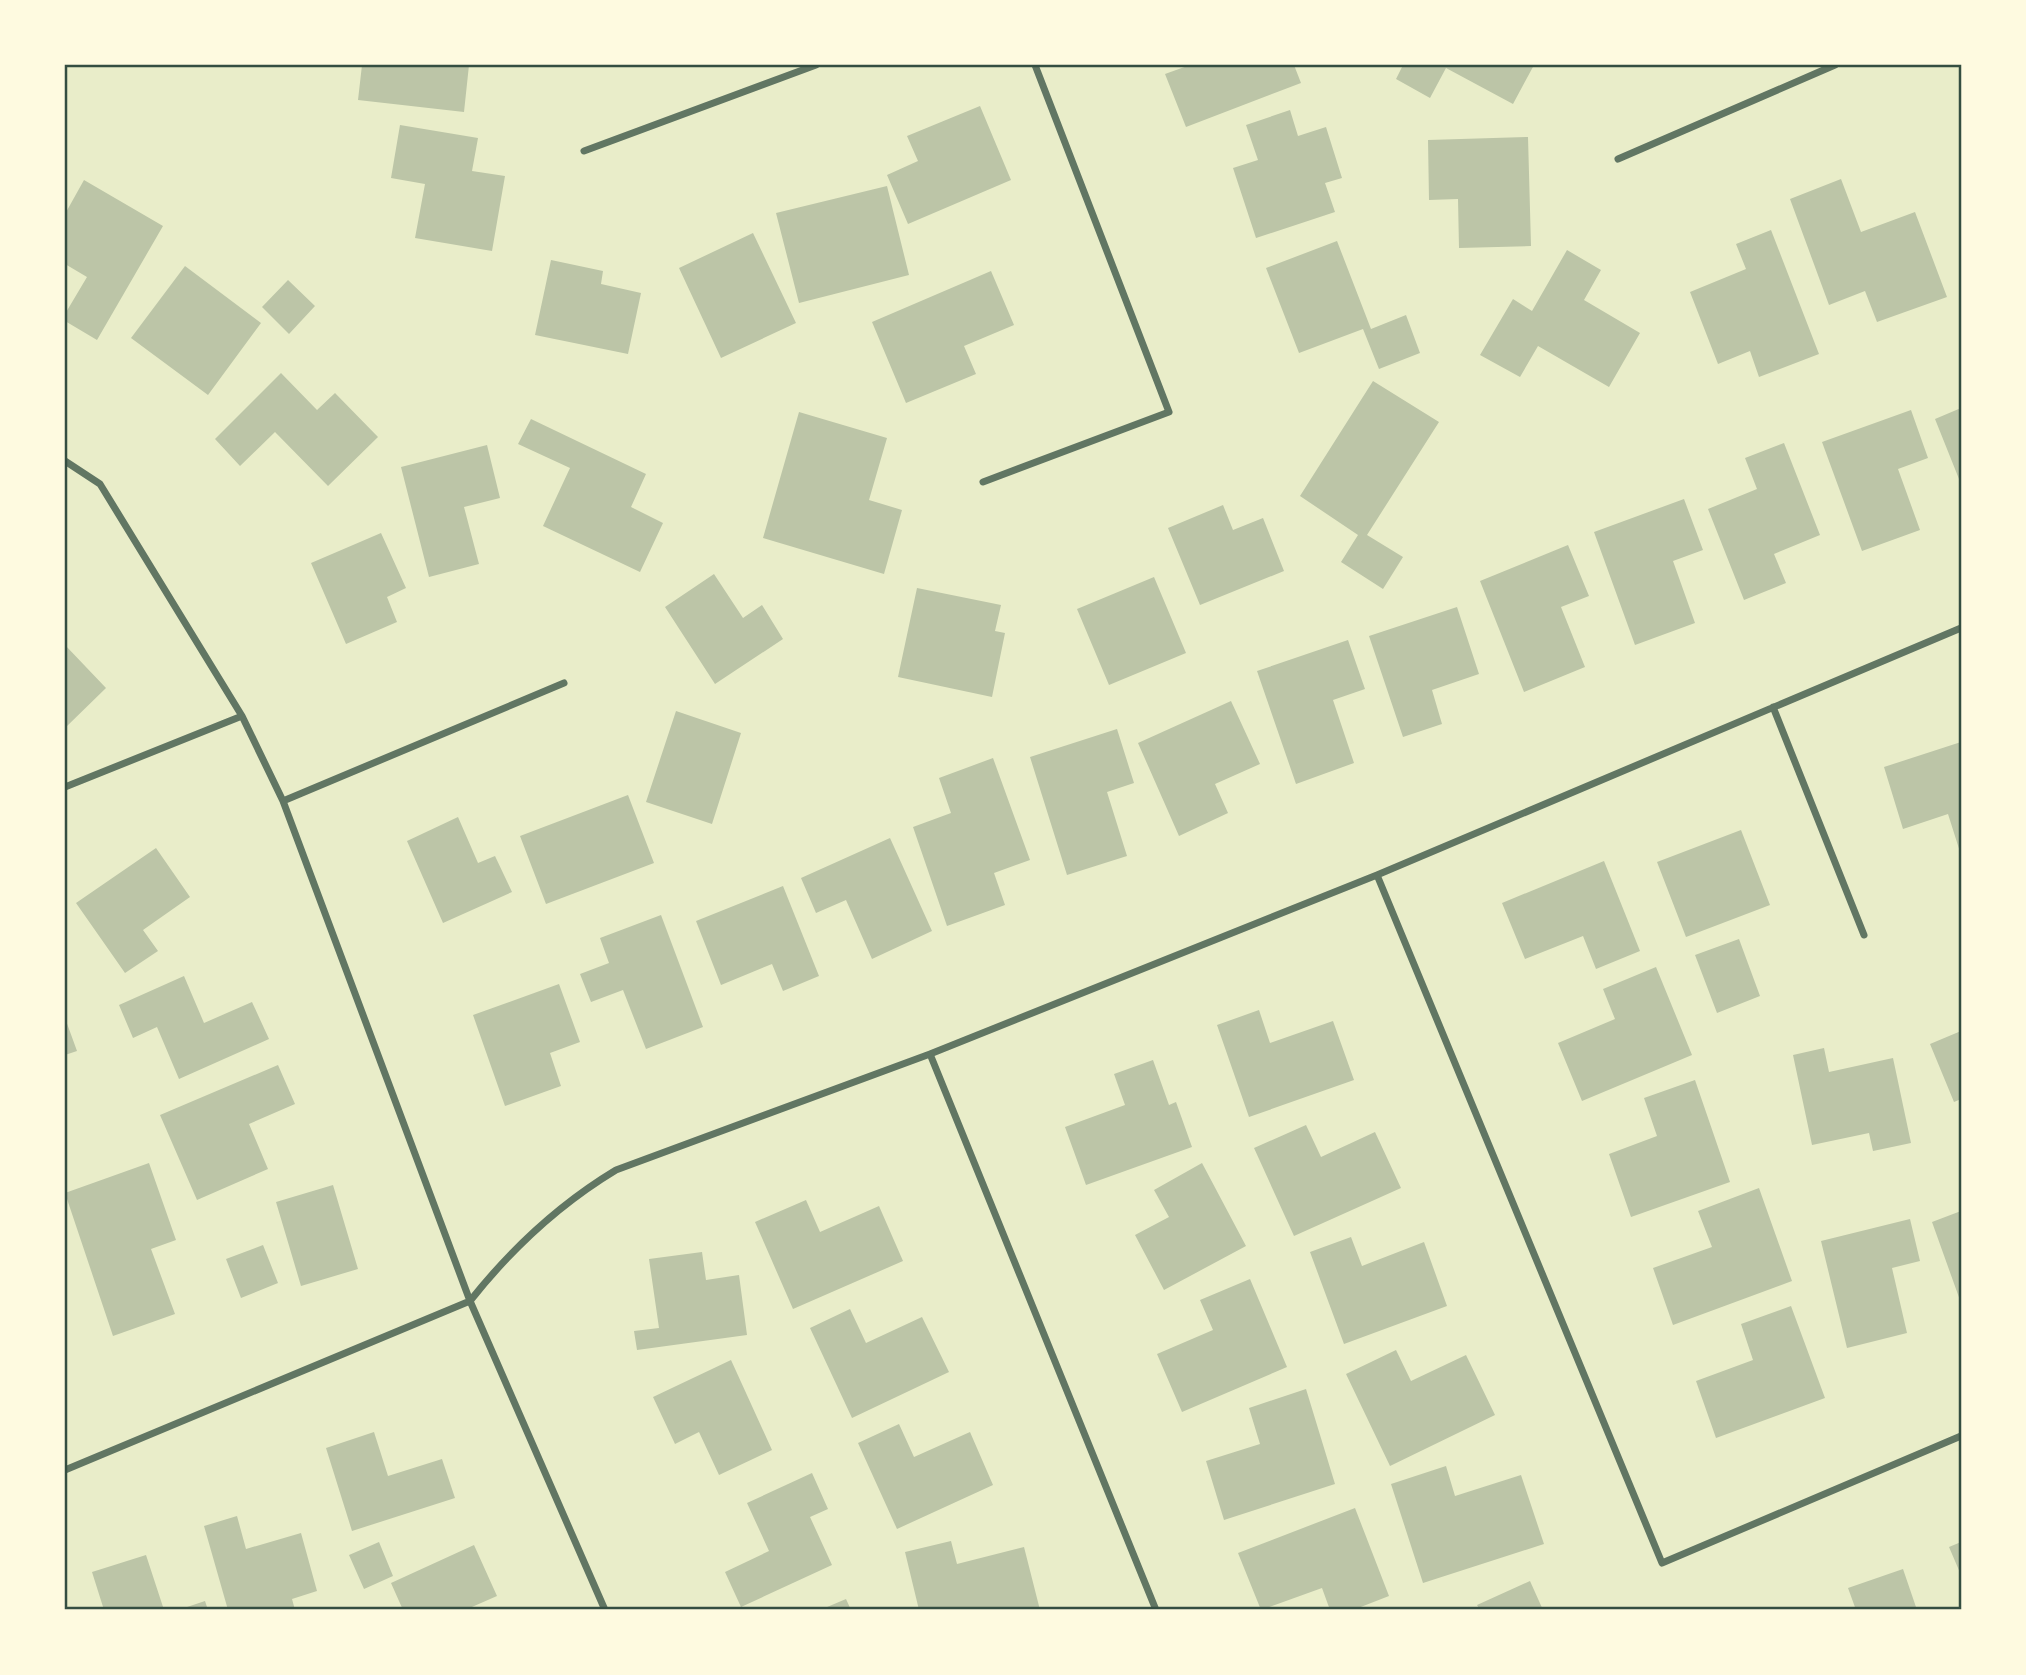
<svg xmlns="http://www.w3.org/2000/svg" width="2026" height="1675" font-family="Raleway,sans-serif">
  <rect width="100%" height="100%" fill="#e9edc9"/>
  <path fill="#bcc5a7" d="M 362,65 L 469,65 L 464,112 L 358,100 Z
    M 1190,65 L 1294,65 L 1301,83 L 1186,127 L 1165,74 Z
    M 1403,65 L 1440,67 L 1534,65 L 1513,104 L 1446,68 L 1430,98 L 1396,79 Z
    M 980,106 L 1011,180 L 908,224 L 887,175 L 918,161 L 907,136 Z
    M 1290,110 L 1298,136 L 1326,127 L 1342,178 L 1325,183 L 1335,212 L 1256,238 L 1233,168 L 1258,160 L 1246,125 Z
    M 400,125 L 478,138 L 472,171 L 505,176 L 492,251 L 415,238 L 425,184 L 391,178 Z
    M 1528,137 L 1531,246 L 1459,248 L 1458,199 L 1429,200 L 1428,140 Z
    M 1841,179 L 1861,232 L 1915,212 L 1947,297 L 1877,322 L 1865,291 L 1829,305 L 1790,199 Z
    M 84,180 L 163,226 L 97,340 L 65,321 L 65,314 L 87,277 L 65,264 L 65,214 Z
    M 887,186 L 909,275 L 799,303 L 776,213 Z
    M 1771,230 L 1819,354 L 1759,377 L 1750,351 L 1718,364 L 1690,292 L 1746,269 L 1736,244 Z
    M 753,233 L 796,323 L 721,358 L 679,268 Z
    M 1337,241 L 1371,329 L 1406,315 L 1420,353 L 1379,369 L 1363,329 L 1299,353 L 1266,268 Z
    M 1567,250 L 1601,270 L 1584,300 L 1640,333 L 1609,387 L 1538,346 L 1520,377 L 1480,355 L 1513,299 L 1532,311 Z
    M 551,260 L 603,271 L 601,284 L 641,293 L 628,354 L 535,335 Z
    M 185,266 L 261,323 L 208,395 L 131,338 Z
    M 991,271 L 1014,325 L 964,346 L 976,374 L 906,403 L 872,322 Z
    M 288,280 L 315,306 L 289,334 L 262,307 Z
    M 281,373 L 317,410 L 335,393 L 378,437 L 328,486 L 275,432 L 240,466 L 215,439 Z
    M 1373,381 L 1439,422 L 1367,535 L 1403,557 L 1383,589 L 1341,562 L 1358,535 L 1300,496 Z
    M 1961,408 L 1961,484 L 1935,419 Z
    M 1911,410 L 1928,458 L 1898,469 L 1920,530 L 1862,551 L 1822,442 Z
    M 799,412 L 887,438 L 869,500 L 902,510 L 884,574 L 763,538 Z
    M 531,419 L 646,474 L 631,507 L 663,523 L 640,572 L 543,526 L 570,468 L 518,444 Z
    M 1784,443 L 1820,535 L 1774,554 L 1786,583 L 1744,600 L 1708,509 L 1757,489 L 1745,458 Z
    M 487,445 L 500,498 L 464,507 L 479,564 L 429,577 L 401,467 Z
    M 1684,499 L 1703,550 L 1673,561 L 1695,623 L 1635,645 L 1594,532 Z
    M 1223,505 L 1233,530 L 1263,518 L 1284,571 L 1200,605 L 1168,528 Z
    M 381,533 L 406,588 L 387,597 L 397,622 L 346,644 L 311,563 Z
    M 1568,545 L 1589,596 L 1561,607 L 1585,667 L 1524,692 L 1480,581 Z
    M 714,574 L 743,618 L 762,605 L 783,639 L 715,684 L 665,607 Z
    M 1154,577 L 1186,653 L 1109,685 L 1077,609 Z
    M 917,588 L 1001,605 L 995,631 L 1005,633 L 992,697 L 898,677 Z
    M 1457,607 L 1479,674 L 1432,690 L 1442,724 L 1403,737 L 1369,636 Z
    M 1348,640 L 1365,689 L 1333,700 L 1354,763 L 1296,784 L 1257,671 Z
    M 65,645 L 106,688 L 65,728 Z
    M 1231,701 L 1260,764 L 1215,784 L 1228,813 L 1179,836 L 1138,743 Z
    M 676,711 L 741,733 L 712,824 L 646,802 Z
    M 1117,729 L 1134,783 L 1107,792 L 1127,856 L 1067,875 L 1030,757 Z
    M 1961,742 L 1961,855 L 1948,814 L 1903,829 L 1884,767 Z
    M 993,758 L 1030,860 L 994,873 L 1005,905 L 947,926 L 913,827 L 951,813 L 939,778 Z
    M 628,795 L 654,863 L 546,904 L 520,836 Z
    M 458,817 L 478,863 L 495,856 L 512,892 L 443,923 L 407,841 Z
    M 1741,830 L 1770,905 L 1686,937 L 1657,862 Z
    M 890,838 L 932,931 L 872,959 L 846,900 L 816,913 L 801,878 Z
    M 156,848 L 190,897 L 143,930 L 158,951 L 125,973 L 76,903 Z
    M 1604,861 L 1640,951 L 1596,969 L 1583,936 L 1525,959 L 1502,903 Z
    M 783,886 L 819,976 L 783,991 L 772,964 L 721,985 L 696,921 Z
    M 661,915 L 703,1027 L 646,1049 L 623,990 L 591,1002 L 580,974 L 609,963 L 600,938 Z
    M 1739,939 L 1760,996 L 1717,1013 L 1695,955 Z
    M 1656,967 L 1692,1055 L 1582,1101 L 1558,1043 L 1615,1019 L 1603,989 Z
    M 184,976 L 204,1023 L 252,1002 L 269,1039 L 179,1079 L 157,1027 L 133,1038 L 119,1005 Z
    M 559,984 L 580,1042 L 550,1053 L 561,1086 L 505,1106 L 473,1015 Z
    M 1259,1010 L 1270,1043 L 1333,1021 L 1354,1080 L 1249,1117 L 1217,1025 Z
    M 65,1018 L 77,1051 L 65,1055 Z
    M 1961,1031 L 1961,1099 L 1954,1102 L 1930,1044 Z
    M 1824,1048 L 1829,1072 L 1893,1058 L 1911,1143 L 1873,1151 L 1869,1133 L 1812,1145 L 1793,1055 Z
    M 1153,1060 L 1169,1105 L 1176,1102 L 1192,1147 L 1086,1185 L 1065,1127 L 1125,1105 L 1114,1074 Z
    M 278,1065 L 295,1104 L 249,1124 L 268,1169 L 197,1200 L 160,1115 Z
    M 1695,1080 L 1730,1182 L 1631,1217 L 1609,1154 L 1657,1136 L 1644,1098 Z
    M 1306,1125 L 1321,1157 L 1375,1132 L 1401,1188 L 1294,1236 L 1254,1148 Z
    M 149,1163 L 176,1240 L 151,1249 L 175,1314 L 113,1336 L 65,1193 Z
    M 1202,1163 L 1246,1246 L 1164,1290 L 1135,1235 L 1169,1217 L 1154,1190 Z
    M 333,1185 L 358,1269 L 301,1286 L 276,1202 Z
    M 1759,1188 L 1792,1281 L 1673,1325 L 1653,1268 L 1712,1247 L 1698,1211 Z
    M 806,1200 L 820,1232 L 879,1206 L 903,1261 L 793,1309 L 755,1222 Z
    M 1961,1211 L 1961,1303 L 1932,1222 Z
    M 1910,1219 L 1920,1261 L 1892,1268 L 1907,1333 L 1847,1348 L 1821,1241 Z
    M 1351,1237 L 1362,1266 L 1424,1242 L 1447,1306 L 1344,1344 L 1310,1252 Z
    M 263,1245 L 278,1283 L 241,1298 L 226,1259 Z
    M 702,1252 L 706,1280 L 739,1275 L 747,1335 L 637,1350 L 634,1331 L 659,1328 L 649,1259 Z
    M 1250,1279 L 1287,1367 L 1182,1412 L 1157,1354 L 1213,1330 L 1200,1300 Z
    M 1791,1306 L 1825,1398 L 1716,1438 L 1696,1381 L 1753,1360 L 1741,1324 Z
    M 850,1309 L 866,1343 L 922,1317 L 949,1372 L 852,1418 L 810,1328 Z
    M 1396,1350 L 1411,1381 L 1466,1355 L 1495,1415 L 1390,1466 L 1346,1374 Z
    M 731,1360 L 772,1450 L 719,1475 L 699,1432 L 675,1444 L 653,1397 Z
    M 1306,1389 L 1335,1484 L 1224,1520 L 1206,1461 L 1260,1444 L 1249,1408 Z
    M 899,1424 L 914,1457 L 970,1432 L 993,1485 L 897,1529 L 858,1443 Z
    M 374,1432 L 388,1476 L 442,1459 L 455,1498 L 352,1531 L 326,1448 Z
    M 1446,1466 L 1455,1496 L 1521,1475 L 1544,1544 L 1423,1583 L 1391,1484 Z
    M 812,1473 L 828,1509 L 810,1517 L 832,1565 L 741,1607 L 725,1572 L 769,1551 L 747,1503 Z
    M 1355,1508 L 1389,1596 L 1353,1610 L 1330,1610 L 1322,1588 L 1261,1610 L 1238,1553 Z
    M 237,1516 L 246,1549 L 301,1533 L 317,1591 L 292,1599 L 295,1610 L 228,1610 L 204,1526 Z
    M 951,1541 L 957,1564 L 1024,1547 L 1040,1610 L 919,1610 L 905,1552 Z
    M 379,1542 L 393,1576 L 364,1589 L 349,1555 Z
    M 1961,1542 L 1961,1575 L 1949,1547 Z
    M 474,1545 L 497,1596 L 465,1610 L 403,1610 L 391,1583 Z
    M 146,1555 L 164,1610 L 104,1610 L 92,1572 Z
    M 1903,1569 L 1917,1610 L 1856,1610 L 1848,1588 Z
    M 1530,1581 L 1543,1610 L 1480,1610 L 1477,1605 Z
    M 846,1599 L 851,1610 L 820,1610 Z
    M 205,1601 L 208,1610 L 178,1610 Z"/>
  <g fill="none" stroke-linecap="round" stroke-linejoin="round">
    <path stroke="#617663" stroke-width="7" d="M 584,151 L 816,65
      M 1618,159 L 1835,65
      M 65,461 L 100,484 L 242,716 L 283,801 L 470,1301 L 605,1610
      M 983,482 L 1169,412 L 1035,65
      M 1773,707 L 1864,935
      M 65,787 L 242,716
      M 283,801 L 564,683
      M 1377,875 L 1662,1563 L 1961,1436
      M 930,1054 L 1156,1610
      M 65,1470 L 470,1301 C 512,1248 558,1205 616,1170 L 930,1054 L 1377,875 L 1961,628"/>
  </g>
  <rect width="2026" height="1675" fill="none" stroke="#fefae0" stroke-width="133"/>
  <rect x="66" y="66" width="1894" height="1542" fill="none" stroke="#344e41" stroke-width="2.5"/>
</svg>
